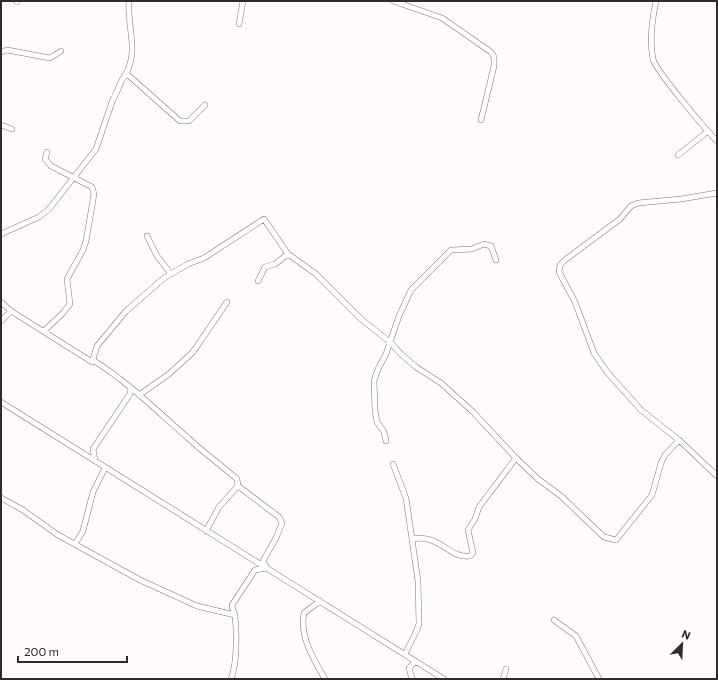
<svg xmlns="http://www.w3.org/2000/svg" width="718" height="680" font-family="Commissioner,sans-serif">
  <rect width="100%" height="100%" fill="#fffafb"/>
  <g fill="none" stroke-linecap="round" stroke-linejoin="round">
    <g stroke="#837175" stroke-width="6">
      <path id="minor" d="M 16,1 L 17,2
        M 393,1 L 442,18 L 491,52 L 494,57 L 494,66 L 481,120
        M 656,1 C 652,20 649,40 653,59 C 656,71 706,130 717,141
        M 239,24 L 243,1
        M 1,52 L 7,50 L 50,58 L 61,51
        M 127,74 L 180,121 L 189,121 L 205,105
        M 1,125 L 12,129
        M 678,155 L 707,132
        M 717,193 L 681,199 L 638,203 L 631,206 L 620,219 L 565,260 L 560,265 L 559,272 L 575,302 L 594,353 L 607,372 L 641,410 L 679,440 L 717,476
        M 1,234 L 39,217 L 49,209 L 96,149 L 113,99 C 118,92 119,84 124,77 C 140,52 127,29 129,1
        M 147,236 L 157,256 L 171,274
        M 288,254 L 316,274 L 361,319 L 390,342 L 401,354 L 416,367 L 441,383 L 472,411 L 516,458 L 538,479 L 561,496 L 604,537 L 616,540 L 652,495 L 661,463 L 665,455 L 679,440
        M 1,302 L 11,311 L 92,362 L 93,360 C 128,382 157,411 188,438 C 204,453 221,465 237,479 L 238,486 L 219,507 L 206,531
        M 1,321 L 11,311
        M 44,331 L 63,313 L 70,304 L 67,279 L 83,250 L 86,241 L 94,194 L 92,187 L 51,166 L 45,159 L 47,152
        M 92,362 L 97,346 L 126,311 L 164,278 L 188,264 L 204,258 L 264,219 L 288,254 L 275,264 L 265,267 L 258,281
        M 139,395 L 169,374 L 193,352 L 227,302
        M 1,402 L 444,679
        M 386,441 L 384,432 L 377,422 L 375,410 L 374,381 L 378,369 L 386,354 L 399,316 L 411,290 L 451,250 L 472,249 L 484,244 L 491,246 L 496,260
        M 95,461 L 93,449 L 130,394 L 131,388
        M 393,464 L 406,498 L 418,581 L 419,624 L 416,632 L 405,654
        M 1,498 L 23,510 L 58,535 L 140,580 L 197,606 L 235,615
        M 412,539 C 441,534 449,559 470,556 L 473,553 L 468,530 L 475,519 L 479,507 L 516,458
        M 75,544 L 83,531 L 93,492 L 105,468
        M 320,601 L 304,613 C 299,636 314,660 325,679
        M 554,620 L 576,636 L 599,679
        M 231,679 C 237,664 237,633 235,617 C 235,612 232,609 232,605 L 255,570 L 267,568 L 263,561 L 276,538 L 282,523 L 279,517 L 238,486
        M 412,679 L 409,668 L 415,662
        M 503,679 L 506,669"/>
    </g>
    <use href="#minor" stroke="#fff" stroke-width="5"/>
  </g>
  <rect width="718" height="680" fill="none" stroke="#322a2c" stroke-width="4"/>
  <g transform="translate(682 644) rotate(24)" stroke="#ffffff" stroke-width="3" paint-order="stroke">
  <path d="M0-3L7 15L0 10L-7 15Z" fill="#322a2c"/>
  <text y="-6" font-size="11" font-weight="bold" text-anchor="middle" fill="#322a2c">N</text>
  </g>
  <path d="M18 656v6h109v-6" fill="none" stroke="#322a2c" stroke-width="2"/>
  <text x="24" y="656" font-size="12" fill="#322a2c" stroke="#ffffff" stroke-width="3" paint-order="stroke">200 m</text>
</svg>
